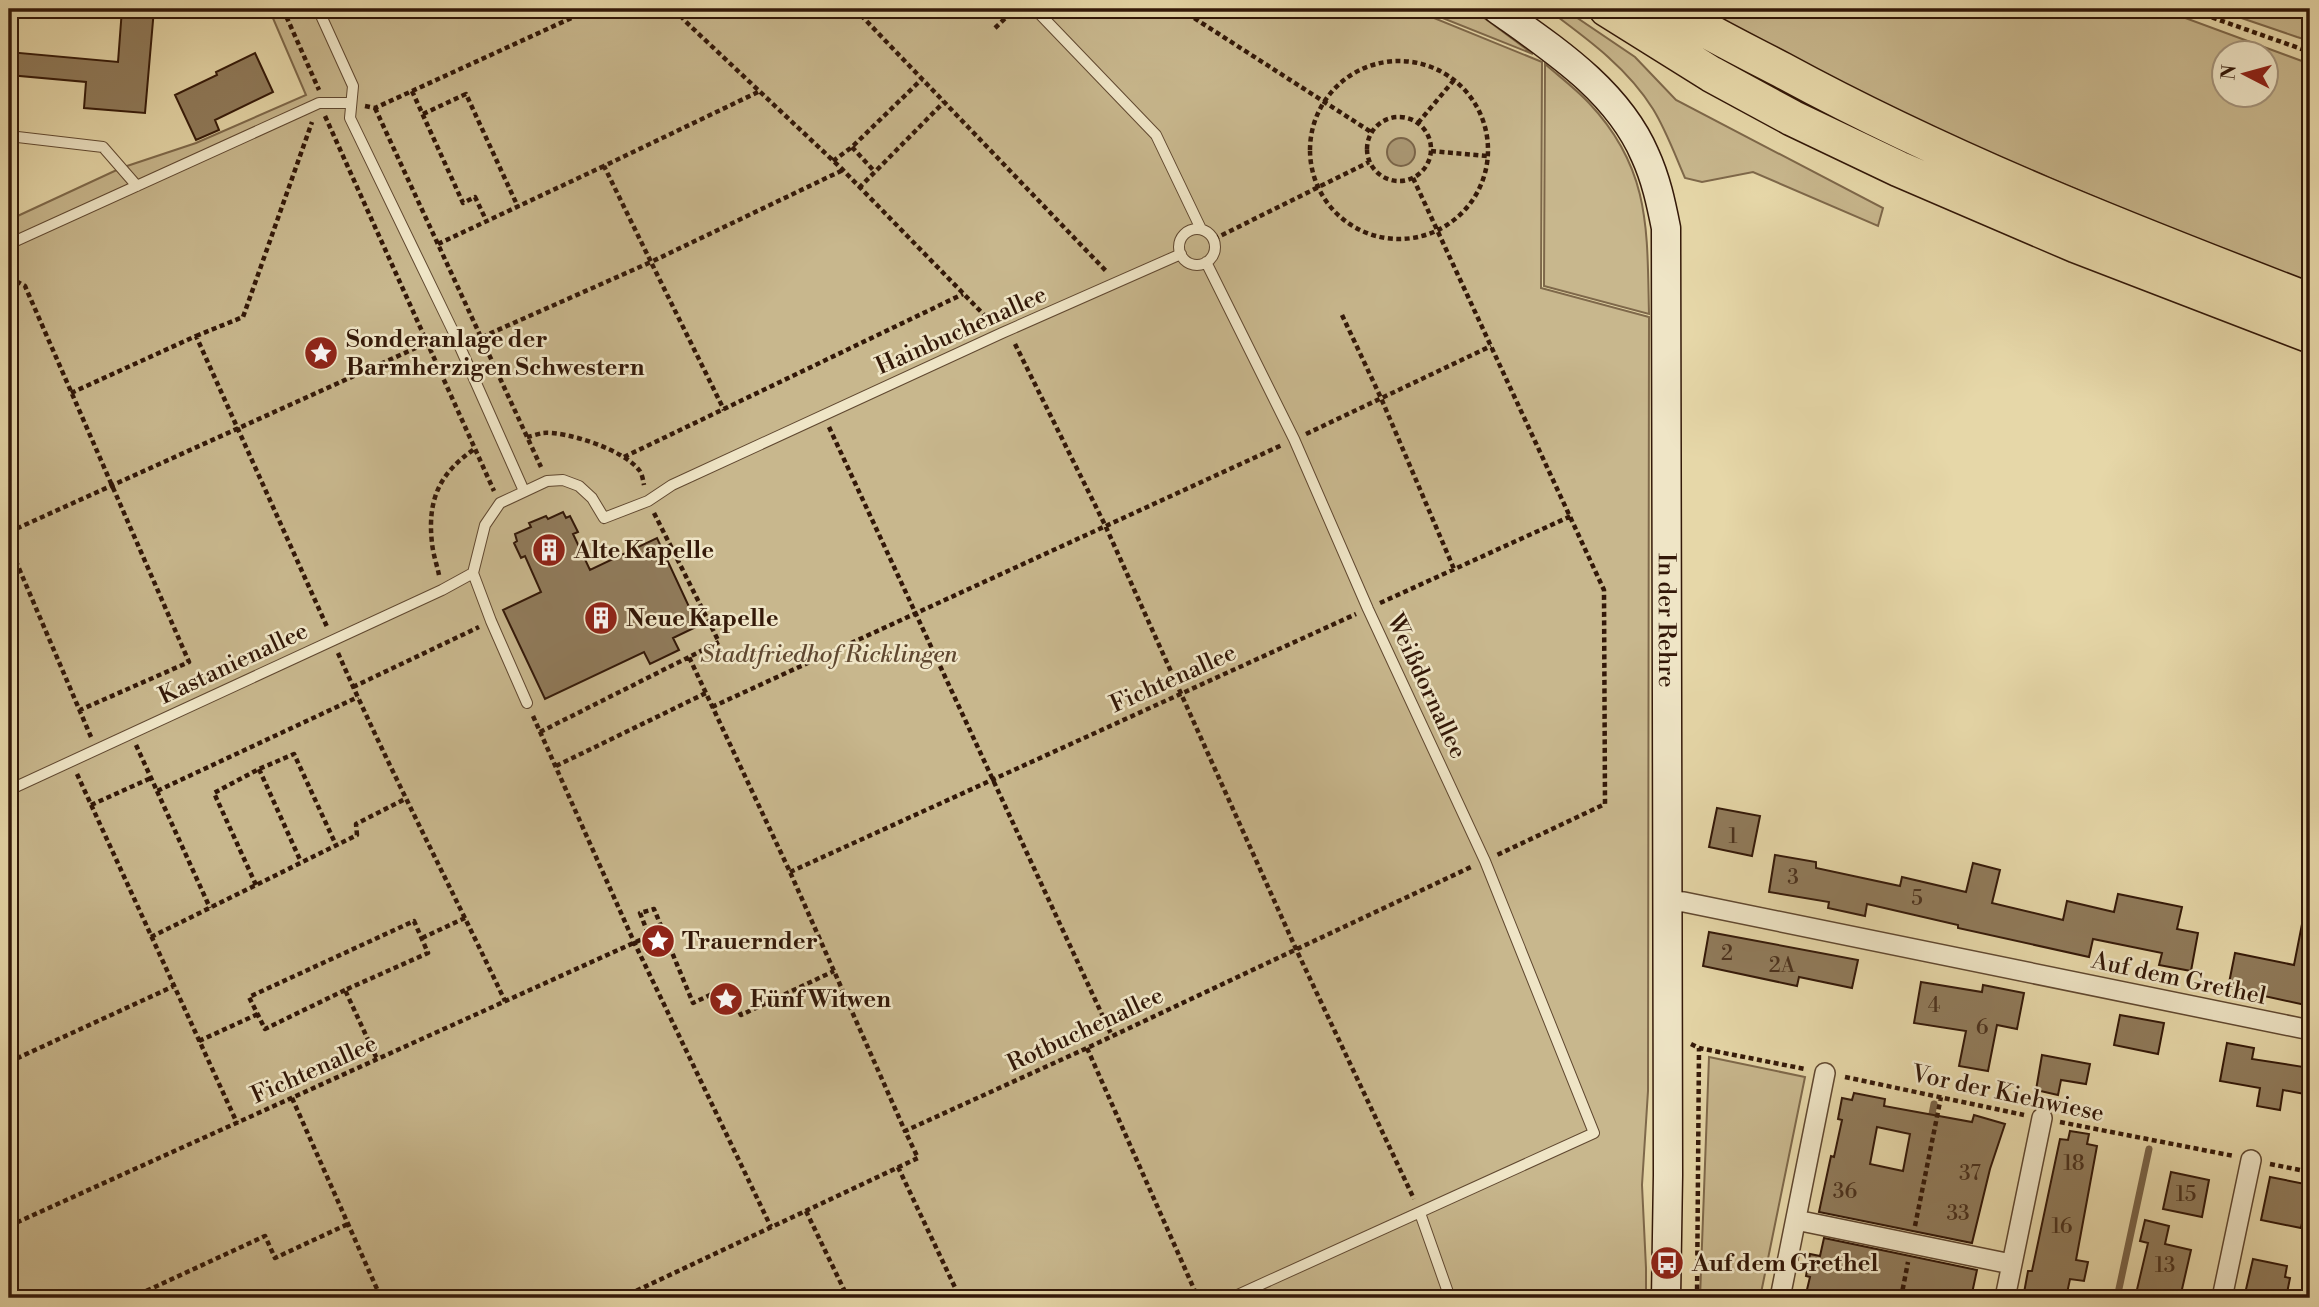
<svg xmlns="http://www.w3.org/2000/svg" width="2319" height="1307" font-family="'Libre Bodoni',serif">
  <rect width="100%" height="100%" fill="#e6d7a8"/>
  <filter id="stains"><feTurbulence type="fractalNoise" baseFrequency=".00286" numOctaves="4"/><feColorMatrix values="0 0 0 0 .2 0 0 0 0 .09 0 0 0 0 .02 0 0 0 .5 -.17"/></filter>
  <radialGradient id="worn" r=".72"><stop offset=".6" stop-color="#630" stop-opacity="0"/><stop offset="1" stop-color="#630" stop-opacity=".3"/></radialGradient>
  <path fill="#c8b78d" stroke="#7e684a" stroke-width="2" fill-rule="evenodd" d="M 269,9 L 1412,9 L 1542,62 L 1541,288 L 1649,317 L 1648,1091 L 1642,1185 L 1646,1268 L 1646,1298 L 9,1298 L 9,220 L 121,168 L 196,143 L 306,95 Z
    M 1420,9 L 1472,9 L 1533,54 Z
    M 1547,9 L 1564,9 L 1635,57 L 1676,100 L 1883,208 L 1878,226 L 1753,172 L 1702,182 L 1685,178 C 1675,155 1666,130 1653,109 C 1627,67 1586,38 1547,9 Z
    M 1704,9 L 2161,9 L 2310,64 L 2310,284 L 2197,240 L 1907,118 L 1733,27 ZM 2224,52 L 2266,52 L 2266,94 L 2224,94 Z
    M 2215,9 L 2310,9 L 2310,41 L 2297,37 Z
    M 1545,64 C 1560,77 1576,89 1589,103 C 1651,169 1647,230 1649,314 L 1544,286 Z
    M 1709,1057 L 1805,1077 L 1760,1298 L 1700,1298 Z"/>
  <path fill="#a99672" stroke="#7a6448" stroke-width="2" d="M1387 152a14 14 0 1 1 28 0a14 14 0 1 1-28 0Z"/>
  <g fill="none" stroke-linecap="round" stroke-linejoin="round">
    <path stroke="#7a6448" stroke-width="7" d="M 1930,1124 L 1934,1104
      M 2117,1298 L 2149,1149"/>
  </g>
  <path fill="#907b5b" stroke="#331808" stroke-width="2" fill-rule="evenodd" d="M 122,9 L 154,9 L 145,113 L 84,108 L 86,82 L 9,75 L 9,52 L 118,62 Z
    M 255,53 L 273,92 L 215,120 L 219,130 L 196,140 L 175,95 L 217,75 L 216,72 Z
    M 563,512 L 566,518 L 570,516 L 578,532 L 573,534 L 590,570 L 657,538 L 698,626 L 673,638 L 679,650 L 650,664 L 644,652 L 545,699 L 503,610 L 541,592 L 525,556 L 521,558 L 514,543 L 517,541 L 515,534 L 531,527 L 529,523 L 546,516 L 548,519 Z
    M 1717,808 L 1760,816 L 1752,856 L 1709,847 Z
    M 1775,855 L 1816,862 L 1816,868 L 1900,886 L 1902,877 L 1966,892 L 1973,863 L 2000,870 L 1992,903 L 2063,920 L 2067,901 L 2114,912 L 2118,894 L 2182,907 L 2177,929 L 2198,933 L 2191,971 L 2159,965 L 2162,953 L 2093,939 L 2089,957 L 1958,928 L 1958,925 L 1867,904 L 1865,916 L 1828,908 L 1829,902 L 1769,892 Z
    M 2302,924 L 2310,925 L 2310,1006 L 2228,988 L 2235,953 L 2294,965 Z
    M 1709,932 L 1858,960 L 1852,988 L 1799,977 L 1797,986 L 1703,966 Z
    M 1921,982 L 1982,992 L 1983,985 L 2024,993 L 2017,1029 L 1997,1025 L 1988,1071 L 1959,1066 L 1966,1031 L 1914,1023 Z
    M 2120,1015 L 2164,1023 L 2158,1054 L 2114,1045 Z
    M 2227,1043 L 2254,1048 L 2252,1059 L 2310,1068 L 2310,1095 L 2283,1090 L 2280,1110 L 2257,1106 L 2260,1088 L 2220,1081 Z
    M 2042,1055 L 2090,1064 L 2086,1084 L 2061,1080 L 2058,1095 L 2036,1090 Z
    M 1854,1093 L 1885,1099 L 1884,1106 L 1972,1122 L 1974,1115 L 2005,1124 L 1990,1169 L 1972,1243 L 1819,1212 L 1831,1156 L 1834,1157 L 1842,1120 L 1838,1119 L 1842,1098 L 1852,1100 ZM 1877,1127 L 1910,1134 L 1903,1171 L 1870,1164 Z
    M 2070,1131 L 2089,1134 L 2087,1144 L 2097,1146 L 2076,1260 L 2088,1262 L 2084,1281 L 2070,1279 L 2066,1298 L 2023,1298 L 2028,1271 L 2032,1271 L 2060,1139 L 2068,1140 Z
    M 2171,1172 L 2209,1180 L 2202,1217 L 2163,1209 Z
    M 2270,1177 L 2310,1185 L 2301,1228 L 2261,1220 Z
    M 2145,1220 L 2169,1226 L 2165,1244 L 2191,1250 L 2180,1298 L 2135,1298 L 2148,1243 L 2140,1241 Z
    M 1824,1238 L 1977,1270 L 1971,1298 L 1805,1298 L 1810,1277 L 1806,1276 L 1810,1254 L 1820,1256 Z
    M 2253,1259 L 2287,1266 L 2285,1277 L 2290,1278 L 2286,1298 L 2244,1298 Z"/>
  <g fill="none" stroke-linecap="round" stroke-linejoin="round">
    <g stroke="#604830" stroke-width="12">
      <path id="lane" d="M 318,9 L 353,86 L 350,118 L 452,329 L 524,491
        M 1035,9 L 1156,135 L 1201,229
        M 9,136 L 103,147 L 137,186
        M1179 247a18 18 0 1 1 36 0a18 18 0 1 1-36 0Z
        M 9,244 L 319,103 L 351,103
        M 1206,262 L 1294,439 L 1368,609 L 1485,861 L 1594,1133 L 1231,1298
        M 527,703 L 491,621 L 473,573 L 485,525 L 500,503 L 547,481 L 563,480 L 579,486 L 592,498 L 604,518 L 648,501 L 672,485 L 1002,333 L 1181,254
        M 9,790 L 442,590 L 473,573
        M 1420,1213 L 1450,1298"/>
    </g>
    <g stroke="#604830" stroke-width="22">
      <path id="street" d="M 1667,901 L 1684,902 L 2310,1030
        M 1796,1220 L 2011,1264
        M 1780,1298 L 1825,1073
        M 2005,1298 L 2042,1118
        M 2222,1298 L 2251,1160"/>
    </g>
    <g stroke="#331808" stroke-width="31">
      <g id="secondary">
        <path id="s1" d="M 1497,9 C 1553,49 1617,90 1645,155 C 1656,179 1661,203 1666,228 L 1668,1175 L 1666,1298"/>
      </g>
    </g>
    <g stroke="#331808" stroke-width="38">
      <path id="highway" d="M 1607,9 L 1711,74 L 1792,118 L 1899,169 L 2076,245 L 2310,335
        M 1670,9 C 1706,32 1744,50 1782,70 C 1951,162 2131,232 2310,301"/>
    </g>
    <path stroke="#331808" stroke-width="4.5" stroke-dasharray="5 3.5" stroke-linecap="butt" d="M 283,9 L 319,90
      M 675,9 L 685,21 L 843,170 L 991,322
      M 855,9 L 1106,271
      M 1180,9 L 1371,132
      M 2188,9 L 2310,52
      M 995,28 L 1015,9
      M1310 150a89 89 0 1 1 178 0a89 89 0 1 1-178 0Z
      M 412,91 L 463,203 L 475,197 L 487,222
      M 758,92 L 604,166 L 651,262 L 843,170
      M 365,106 L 375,108 L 591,9
      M 375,108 L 541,467
      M 423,114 L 466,94 L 518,207
      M 325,116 L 494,491
      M1367 149a32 32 0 1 1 64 0a32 32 0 1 1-64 0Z
      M 1418,123 L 1454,80
      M 852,147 L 875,172
      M 1431,151 L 1488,156
      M 833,161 L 852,147 L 922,79
      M 1413,178 L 1604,590 L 1605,804 L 1497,855
      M 859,188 L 944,102
      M 1214,239 L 1369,162
      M 438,244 L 604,166
      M 9,277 L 25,286 L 189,662 L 80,710
      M 1342,315 L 1381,398 L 1454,569
      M 196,336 L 243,317 L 312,122
      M 482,337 L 651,262 L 724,410
      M 1015,344 L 1105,525 L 1296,949 L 1414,1199
      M 71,393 L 196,336 L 328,629
      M 829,427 L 1112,1036
      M 1306,434 L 1491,346
      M 527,437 C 532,436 538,434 543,433 C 567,431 624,450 639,470 C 642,473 643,480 644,485
      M 624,457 L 963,294
      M 654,513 L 719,642 L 689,657 L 790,872 L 905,1131
      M 9,532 L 429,342
      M 9,545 L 91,737
      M 439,575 C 437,565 433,554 432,543 C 427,499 440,472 476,448
      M 1380,603 L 1571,516
      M 338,653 C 390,771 450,885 505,1001
      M 353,687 L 479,627
      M 712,707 L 1282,445
      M 533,716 L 634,942 L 771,1227
      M 540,732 L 689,657
      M 136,745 L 157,791 L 358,697
      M 556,766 L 706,693
      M 259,769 L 301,862
      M 77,774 L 237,1123
      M 157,791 L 210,908
      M 91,805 L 151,778
      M 790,872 L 1356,614
      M 256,885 L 214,793 L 259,769 L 294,754 L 336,845
      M 151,937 L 357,835 L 356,824 L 405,799
      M 422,938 L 465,918
      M 345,990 L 265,1029 L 249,997 L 414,921 L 428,953 L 345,990 L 377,1059
      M 199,1041 L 258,1014
      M 1691,1044 L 1699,1048 L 1805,1069
      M 1087,1048 L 1198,1298
      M 9,1062 L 174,986
      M 1845,1077 L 2024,1115
      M 292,1098 L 381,1298
      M 2060,1122 L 2234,1156
      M 2270,1164 L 2310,1172
      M 898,1167 L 960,1298
      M 806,1211 L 848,1298
      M 9,1226 L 649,936 L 640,913 L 654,909 L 693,1003 L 727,987 L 741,1015 L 834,971
      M 1915,1226 L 1941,1097
      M 9,1288 L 13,1298
      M 131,1298 L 265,1236 L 275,1258 L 348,1224
      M 621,1298 L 918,1158 L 905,1131 L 1087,1048 L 1473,866
      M 1697,1298 L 1699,1048
      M 1901,1298 L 1908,1262"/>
    <use href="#lane" stroke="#efe5c6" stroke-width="10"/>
    <use href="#street" stroke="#efe5c6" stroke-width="19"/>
    <use href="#secondary" stroke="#efe5c6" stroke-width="28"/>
    <use href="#highway" stroke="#e6d7a8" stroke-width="35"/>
  </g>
  <defs>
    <g id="sight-disc" transform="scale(1.75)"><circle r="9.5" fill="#8f2418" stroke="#efe5c6"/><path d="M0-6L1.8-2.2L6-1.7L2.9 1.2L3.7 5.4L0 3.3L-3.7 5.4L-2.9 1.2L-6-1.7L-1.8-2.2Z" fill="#fff"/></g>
    <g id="building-disc" transform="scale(1.75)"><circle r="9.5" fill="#8f2418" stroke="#efe5c6"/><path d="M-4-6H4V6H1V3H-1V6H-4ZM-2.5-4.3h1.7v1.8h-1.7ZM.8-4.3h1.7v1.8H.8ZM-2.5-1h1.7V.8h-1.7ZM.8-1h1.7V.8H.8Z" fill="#fff"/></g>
    <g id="bus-disc" transform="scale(1.75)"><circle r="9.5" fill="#8f2418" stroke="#efe5c6"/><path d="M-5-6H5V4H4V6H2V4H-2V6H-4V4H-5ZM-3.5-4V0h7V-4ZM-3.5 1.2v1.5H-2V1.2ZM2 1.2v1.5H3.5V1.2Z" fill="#fff"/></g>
  </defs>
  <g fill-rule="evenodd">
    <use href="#sight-disc" x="321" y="353"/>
    <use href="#building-disc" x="549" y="550"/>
    <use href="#building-disc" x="601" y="618"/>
    <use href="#sight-disc" x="658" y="941"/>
    <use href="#sight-disc" x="726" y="999"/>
    <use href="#bus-disc" x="1667" y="1263"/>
  </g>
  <g text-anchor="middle" stroke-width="5" stroke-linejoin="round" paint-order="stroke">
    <g font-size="21" fill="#4a311d">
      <text x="1733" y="843">1</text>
      <text x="1793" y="884">3</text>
      <text x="1917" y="905">5</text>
      <text x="1727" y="960">2</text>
      <text x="1782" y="972">2A</text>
      <text x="1934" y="1012">4</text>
      <text x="1982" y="1034">6</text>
      <text x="2074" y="1170">18</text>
      <text x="1970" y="1180">37</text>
      <text x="1845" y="1198">36</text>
      <text x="2186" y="1201">15</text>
      <text x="1958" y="1220">33</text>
      <text x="2062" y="1233">16</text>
      <text x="2165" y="1272">13</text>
    </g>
    <g font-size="24" fill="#331808" stroke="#efe5c6">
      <text transform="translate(961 330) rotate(-24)" y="8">Hainbuchenallee</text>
      <text dy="8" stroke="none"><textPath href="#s1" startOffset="679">In der Rehre</textPath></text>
      <text transform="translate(233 663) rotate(-25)" y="8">Kastanienallee</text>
      <text transform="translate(1173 678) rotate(-24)" y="8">Fichtenallee</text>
      <text transform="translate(1427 686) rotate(65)" y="8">Weißdornallee</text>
      <text transform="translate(2179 978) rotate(12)" y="8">Auf dem Grethel</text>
      <text transform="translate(1085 1029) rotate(-25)" y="8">Rotbuchenallee</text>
      <text transform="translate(314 1069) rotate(-24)" y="8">Fichtenallee</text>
      <text transform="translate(2008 1093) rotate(12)" y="8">Vor der Kiehwiese</text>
    </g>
    <g font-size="24" font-weight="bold" fill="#331808" stroke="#efe5c6" text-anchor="start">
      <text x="346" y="347">Sonderanlage der<tspan x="346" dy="28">Barmherzigen Schwestern</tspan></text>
      <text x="574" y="558">Alte Kapelle</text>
      <text x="626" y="626">Neue Kapelle</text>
      <text x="682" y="949">Trauernder</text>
      <text x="750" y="1007">Fünf Witwen</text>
      <text x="1692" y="1271">Auf dem Grethel</text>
    </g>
    <g font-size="24" font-style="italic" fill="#604830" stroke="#efe5c6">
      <text x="829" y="662">Stadtfriedhof Ricklingen</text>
    </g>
  </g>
  <rect width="2319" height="1307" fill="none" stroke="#e6d7a8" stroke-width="35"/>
  <rect x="10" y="10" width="2298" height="1286" fill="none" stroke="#331808" stroke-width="3.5"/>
  <rect x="18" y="18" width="2284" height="1272" fill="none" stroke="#331808" stroke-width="2"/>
  <g transform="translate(2245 74) rotate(276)"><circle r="33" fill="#efe5c6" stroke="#a4937a" stroke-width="2"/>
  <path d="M0-5L12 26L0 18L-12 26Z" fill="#8f2418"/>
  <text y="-10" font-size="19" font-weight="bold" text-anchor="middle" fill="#331808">N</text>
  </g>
  <rect width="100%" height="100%" filter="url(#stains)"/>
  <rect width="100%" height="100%" fill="url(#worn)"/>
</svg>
